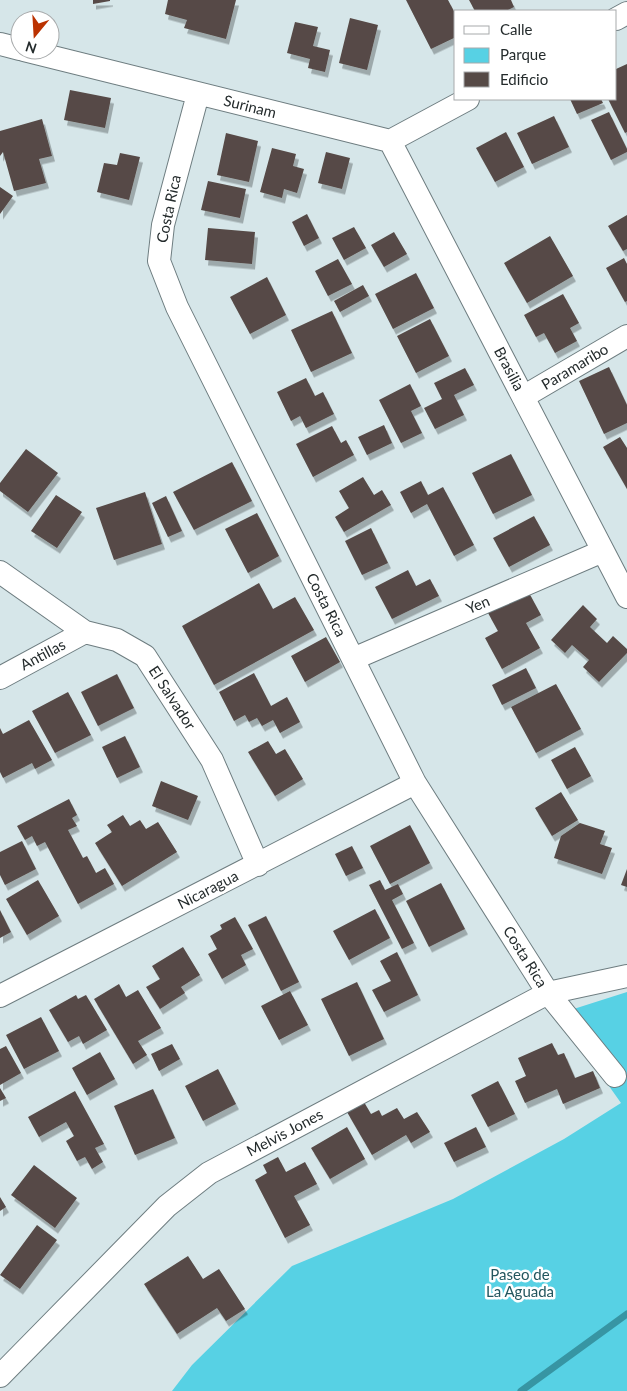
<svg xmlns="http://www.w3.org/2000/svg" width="627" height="1391" font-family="Lato,sans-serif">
  <defs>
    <filter id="shadow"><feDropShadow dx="3" dy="5.5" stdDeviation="0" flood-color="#0004"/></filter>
  </defs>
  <rect width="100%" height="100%" fill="#d6e6e9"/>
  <path fill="#57d1e4" d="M 627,992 L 627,1391 L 172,1391 L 192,1365 L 292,1266 L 453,1199 L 564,1139 L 621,1103 L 558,1014 Z"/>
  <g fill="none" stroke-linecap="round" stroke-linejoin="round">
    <path stroke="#3795a3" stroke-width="7" d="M 521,1391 L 627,1314"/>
  </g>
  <path fill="#564a46" filter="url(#shadow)" d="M 93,0 L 110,0 L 110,1 L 93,4 Z
    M 168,0 L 236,0 L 226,39 L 184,28 L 187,20 L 165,14 Z
    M 406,0 L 448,0 L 456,15 L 456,37 L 431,49 Z
    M 469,0 L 511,0 L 514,7 L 506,11 L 475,11 Z
    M 350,18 L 378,25 L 367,70 L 339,63 Z
    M 295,22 L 318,27 L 313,46 L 330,50 L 325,72 L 308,68 L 310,59 L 287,53 Z
    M 627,64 L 627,132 L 625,133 L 608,99 L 616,99 L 616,69 Z
    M 70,90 L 111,98 L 105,128 L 64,120 Z
    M 570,99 L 601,99 L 603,103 L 577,114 Z
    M 609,112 L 627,149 L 627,152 L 611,160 L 591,120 Z
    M 554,116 L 569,147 L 532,164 L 517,133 Z
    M 42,119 L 52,156 L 39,159 L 46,183 L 14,191 L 3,152 L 0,156 L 0,131 Z
    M 506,132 L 524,167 L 495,182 L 476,148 Z
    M 226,133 L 258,141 L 249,182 L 217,175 Z
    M 272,148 L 296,154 L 293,166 L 304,169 L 297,193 L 284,189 L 282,198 L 260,192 Z
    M 326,152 L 350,158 L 342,189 L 318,183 Z
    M 120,153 L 140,157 L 129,200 L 97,192 L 104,163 L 117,165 Z
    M 208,181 L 246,189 L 240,218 L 201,210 Z
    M 0,187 L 13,196 L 0,214 Z
    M 307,214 L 319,238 L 304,246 L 292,222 Z
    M 627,215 L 627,249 L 623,251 L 608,226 Z
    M 354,227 L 366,248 L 344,260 L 332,238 Z
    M 208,228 L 255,232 L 252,264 L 205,260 Z
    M 394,232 L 407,254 L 384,267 L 371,245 Z
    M 550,236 L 573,276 L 527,303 L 504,263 Z
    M 624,258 L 627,264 L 627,301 L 625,302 L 606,268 Z
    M 338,259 L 352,284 L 328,296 L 315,271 Z
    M 416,273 L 434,308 L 393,329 L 375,294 Z
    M 267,277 L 286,315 L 250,334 L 230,297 Z
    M 363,285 L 369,296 L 340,312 L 334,301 Z
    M 563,294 L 579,323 L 570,328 L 577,341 L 555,353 L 544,333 L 536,337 L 524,315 Z
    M 332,311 L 352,353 L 311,372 L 291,330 Z
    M 430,319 L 449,356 L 416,373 L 397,336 Z
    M 609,367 L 627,405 L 627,423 L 604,434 L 579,381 Z
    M 465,368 L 474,385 L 454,395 L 464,415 L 435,429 L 424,408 L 442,399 L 434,383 Z
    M 306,378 L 315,396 L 323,392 L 334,414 L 306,428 L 300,416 L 291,421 L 277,392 Z
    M 410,384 L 421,406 L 411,411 L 422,433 L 401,443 L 379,400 Z
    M 384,425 L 392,443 L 367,455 L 358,437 Z
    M 332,426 L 341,443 L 346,440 L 354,455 L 313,477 L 296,444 Z
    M 620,437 L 627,448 L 627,489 L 603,447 Z
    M 26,449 L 58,473 L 28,512 L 0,491 L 0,483 Z
    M 511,454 L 532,495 L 493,514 L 472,473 Z
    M 232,462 L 252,501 L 194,530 L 173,492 Z
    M 363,477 L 374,495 L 382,490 L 391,505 L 344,532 L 335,517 L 349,508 L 339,491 Z
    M 421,481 L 428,495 L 443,487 L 474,545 L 454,556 L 427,504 L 411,513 L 400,492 Z
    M 145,492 L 162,544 L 114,560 L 96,508 Z
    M 56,495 L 82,512 L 57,548 L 31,531 Z
    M 166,496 L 182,531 L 168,537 L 152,503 Z
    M 257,513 L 279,556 L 248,573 L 225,529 Z
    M 534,516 L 550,545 L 509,567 L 493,538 Z
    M 371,528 L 388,563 L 362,575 L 345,541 Z
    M 408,570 L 416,586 L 430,579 L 439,596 L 392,619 L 375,587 Z
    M 259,583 L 273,609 L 295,597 L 314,630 L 214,685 L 182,626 Z
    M 528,591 L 541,615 L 526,623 L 540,648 L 502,669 L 485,638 L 498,631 L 488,613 Z
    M 583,605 L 597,619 L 590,627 L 607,643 L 613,636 L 627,649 L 627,653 L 599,682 L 583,667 L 589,660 L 572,645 L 565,653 L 551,640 Z
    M 326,637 L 340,662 L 305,682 L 291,656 Z
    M 526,668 L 536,688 L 502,705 L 492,685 Z
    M 254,673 L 271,706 L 287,697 L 300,722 L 280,733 L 273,720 L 262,726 L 257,718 L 249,722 L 245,715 L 234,721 L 219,692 Z
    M 117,674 L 134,708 L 98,726 L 81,692 Z
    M 556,684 L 581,729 L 536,753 L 511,707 Z
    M 68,692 L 91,735 L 55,753 L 32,711 Z
    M 29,720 L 52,760 L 35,769 L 32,763 L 3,778 L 0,772 L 0,728 L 3,734 Z
    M 125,736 L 140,767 L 117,778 L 102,747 Z
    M 268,741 L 276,754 L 285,749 L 303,779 L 275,796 L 248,752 Z
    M 575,747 L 591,776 L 567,789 L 551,760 Z
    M 161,781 L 198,796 L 188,820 L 152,806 Z
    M 561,792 L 578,820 L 552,836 L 535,808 Z
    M 69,799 L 77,815 L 72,818 L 77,826 L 68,830 L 83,858 L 87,856 L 96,873 L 105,868 L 114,884 L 78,904 L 45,842 L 37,846 L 32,836 L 25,840 L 17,826 Z
    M 123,815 L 130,826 L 140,820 L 146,829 L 158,822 L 177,852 L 122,886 L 95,843 L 112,832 L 107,825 Z
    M 580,823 L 605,831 L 600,844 L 612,848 L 602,874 L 554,858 L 561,836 Z
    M 410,825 L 430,863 L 390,884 L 370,846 Z
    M 22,841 L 36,869 L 5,885 L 0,875 L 0,852 Z
    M 352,846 L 363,868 L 346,876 L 335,854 Z
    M 627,869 L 627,887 L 621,885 Z
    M 38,880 L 59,916 L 27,935 L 6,899 Z
    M 380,880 L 385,890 L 398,884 L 403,894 L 392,900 L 414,943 L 402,949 L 369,885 Z
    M 441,883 L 465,929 L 429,947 L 406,901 Z
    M 375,909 L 390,938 L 349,960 L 333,931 Z
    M 0,910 L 11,932 L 0,938 Z
    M 266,916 L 299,982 L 281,991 L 248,925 Z
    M 235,917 L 253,949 L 241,955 L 246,965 L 222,979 L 208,954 L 217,949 L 210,936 L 222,929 L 220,925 Z
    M 183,947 L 200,975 L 181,987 L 185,993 L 160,1009 L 146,987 L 160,979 L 152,966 Z
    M 397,952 L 418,995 L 384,1012 L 372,990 L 391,981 L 380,961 Z
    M 357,982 L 384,1039 L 349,1056 L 321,999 Z
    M 119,984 L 126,997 L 138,990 L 161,1028 L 138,1041 L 147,1055 L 133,1064 L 94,999 Z
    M 290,991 L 308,1025 L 279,1040 L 261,1006 Z
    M 76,995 L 78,999 L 86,995 L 107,1030 L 83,1044 L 79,1036 L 68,1042 L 49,1010 Z
    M 41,1017 L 59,1051 L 24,1069 L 6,1035 Z
    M 552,1043 L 558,1055 L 564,1053 L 575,1078 L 593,1071 L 600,1088 L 563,1104 L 557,1089 L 525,1103 L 515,1081 L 526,1076 L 518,1058 Z
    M 172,1044 L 180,1059 L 159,1071 L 151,1054 Z
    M 6,1046 L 21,1073 L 0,1085 L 0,1049 Z
    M 100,1052 L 115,1079 L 87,1095 L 72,1068 Z
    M 218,1069 L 236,1104 L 203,1121 L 185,1086 Z
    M 498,1081 L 515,1114 L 488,1127 L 471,1095 Z
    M 0,1088 L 6,1098 L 0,1101 Z
    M 153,1089 L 175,1138 L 135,1155 L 114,1106 Z
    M 75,1091 L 104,1144 L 95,1148 L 103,1162 L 92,1169 L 85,1157 L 77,1161 L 66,1141 L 74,1136 L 66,1122 L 39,1137 L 28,1117 Z
    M 364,1102 L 371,1114 L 379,1110 L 382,1116 L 397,1108 L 404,1119 L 417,1112 L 430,1132 L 411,1143 L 406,1135 L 372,1155 L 347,1112 Z
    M 347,1127 L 365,1159 L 330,1179 L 311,1148 Z
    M 476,1127 L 486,1147 L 454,1162 L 444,1143 Z
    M 278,1157 L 286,1172 L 305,1162 L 317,1184 L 294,1196 L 310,1225 L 285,1238 L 255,1180 L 267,1173 L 263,1165 Z
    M 34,1165 L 77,1198 L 55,1228 L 11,1195 Z
    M 0,1197 L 6,1207 L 0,1211 Z
    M 37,1225 L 57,1240 L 20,1289 L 0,1275 Z
    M 188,1256 L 203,1279 L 219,1269 L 245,1309 L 226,1321 L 217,1308 L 177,1334 L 144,1284 Z"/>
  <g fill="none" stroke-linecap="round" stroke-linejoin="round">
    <g stroke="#6e7d80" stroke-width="24">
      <path id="street" d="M 616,19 L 627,13
        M 0,44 L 20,49
        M 24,50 L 390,141 L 468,99
        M 198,94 L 163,225 L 159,261 L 177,307 L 415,783 L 548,993 L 615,1076
        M 390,141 L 627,597
        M 523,397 L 627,336
        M 0,572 L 85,632 L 117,640 L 145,656 L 212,760 L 258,865
        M 353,659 L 603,551
        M 0,678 L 85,632
        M 0,996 L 415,783
        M 0,1376 L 167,1206 L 209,1173 L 548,993 L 627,976"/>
    </g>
    <use href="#street" stroke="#fff" stroke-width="22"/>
  </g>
  <g text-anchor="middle" stroke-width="5" stroke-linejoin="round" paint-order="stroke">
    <g font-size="15" fill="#242b2c" stroke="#fff">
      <text transform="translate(250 107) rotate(14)" y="5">Surinam</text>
      <text transform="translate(169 209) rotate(-78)" y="5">Costa Rica</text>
      <text transform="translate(575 367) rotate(-31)" y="5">Paramaribo</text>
      <text transform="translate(509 369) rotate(62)" y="5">Brasilia</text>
      <text transform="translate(326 605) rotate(63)" y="5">Costa Rica</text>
      <text transform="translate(478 605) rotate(-23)" y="5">Yen</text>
      <text transform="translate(43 655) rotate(-28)" y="5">Antillas</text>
      <text transform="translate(172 698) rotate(57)" y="5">El Salvador</text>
      <text transform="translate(208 890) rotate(-27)" y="5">Nicaragua</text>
      <text transform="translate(525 957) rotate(58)" y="5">Costa Rica</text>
      <text transform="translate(285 1133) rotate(-28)" y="5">Melvis Jones</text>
    </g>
    <g font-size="15" fill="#22565e" stroke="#fff">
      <text x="520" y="1280">Paseo de<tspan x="520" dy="17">La Aguada</tspan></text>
    </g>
  </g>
  <rect x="454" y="10" width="162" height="90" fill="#ffffff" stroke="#a7aaab"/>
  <rect x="464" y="26" width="25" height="8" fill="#ffffff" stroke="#a7aaab"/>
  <text x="500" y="35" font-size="15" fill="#242b2c">Calle</text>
  <rect x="464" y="48" width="25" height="15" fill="#57d1e4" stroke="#a7aaab"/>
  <text x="500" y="60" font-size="15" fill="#242b2c">Parque</text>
  <rect x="464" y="72" width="25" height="15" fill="#564a46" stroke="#a7aaab"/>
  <text x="500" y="85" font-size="15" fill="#242b2c">Edificio</text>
  <g transform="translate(35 35) rotate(198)"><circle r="24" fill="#ffffff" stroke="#a7aaab"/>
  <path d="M0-4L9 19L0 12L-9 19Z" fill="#bb3201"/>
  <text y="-8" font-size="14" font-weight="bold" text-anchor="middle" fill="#242b2c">N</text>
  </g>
</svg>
